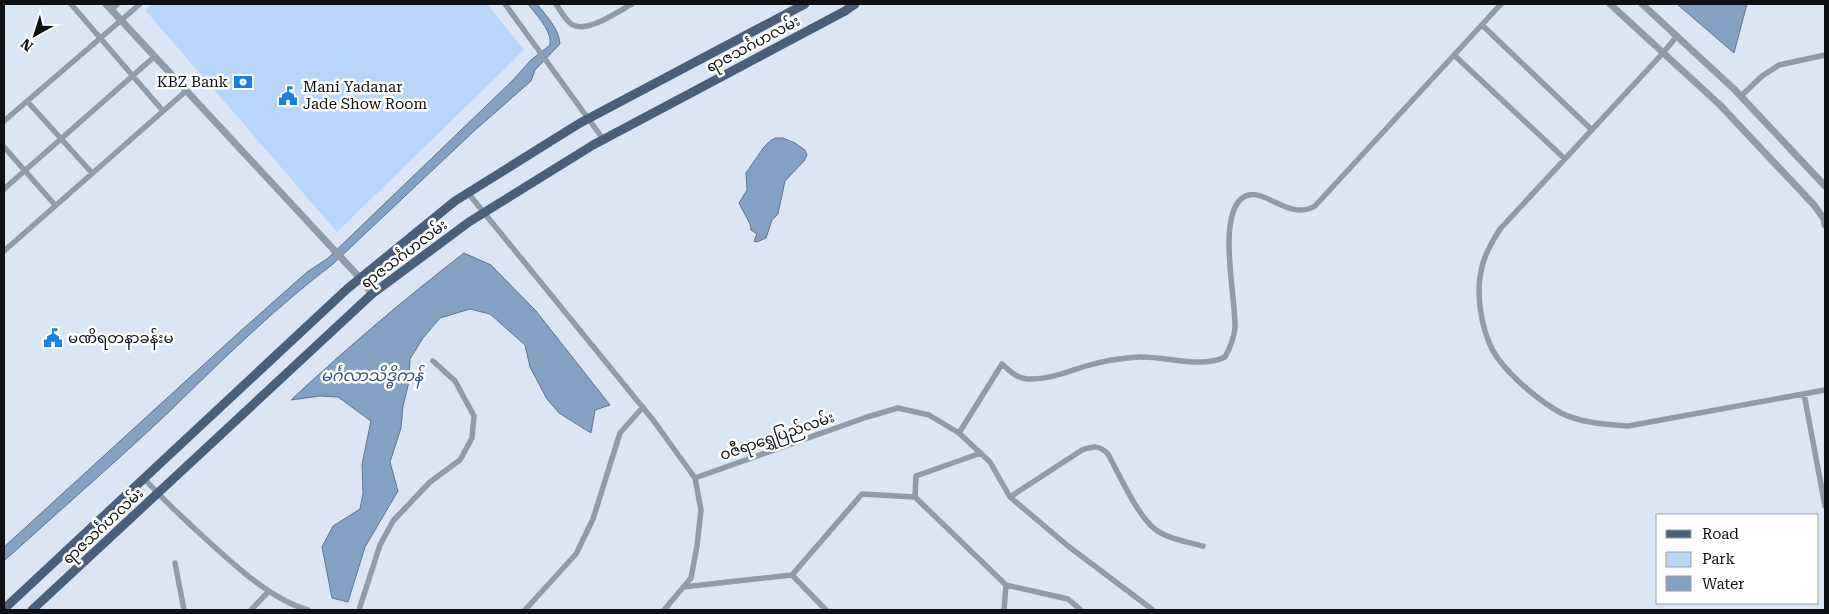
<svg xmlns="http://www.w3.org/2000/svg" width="1829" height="614" font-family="'Roboto Serif','Noto Sans Myanmar',serif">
  <rect width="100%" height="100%" fill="#dae6f5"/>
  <path fill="#b8d5fa" d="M 152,4 L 487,4 L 524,50 L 337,232 L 145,10 Z"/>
  <path fill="#84a0c3" stroke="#60758f" d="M 528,4 L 537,4 C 546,16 559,28 560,44 L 535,70 L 531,81 L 473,132 L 333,264 C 275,308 222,360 170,411 C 116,462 59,511 4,561 L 4,547 L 235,336 L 307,272 L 327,259 L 513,80 L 531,60 L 550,45 C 552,30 536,15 528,4 Z
    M 1677,4 L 1747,4 L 1734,53 Z
    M 775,138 L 783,138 L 795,143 L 805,150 L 807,155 L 804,161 L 785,181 L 778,214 L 772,220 L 766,238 L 757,242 L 754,241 L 757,234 L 751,230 L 750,224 L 739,203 L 747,190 L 746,173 L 764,147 L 770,141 Z
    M 464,253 L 491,265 L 536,311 L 610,405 L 595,410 L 591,433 L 559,413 L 547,399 L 530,367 L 525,345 L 490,314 L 470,309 L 440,318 L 423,338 L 410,359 L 409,382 L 403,406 L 401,428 L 390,462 L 398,491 L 365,547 L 348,602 L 332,598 L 322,547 L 333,526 L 360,509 L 363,493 L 362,464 L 371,421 L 338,397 L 320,396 L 291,400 C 348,347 403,300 464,253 Z"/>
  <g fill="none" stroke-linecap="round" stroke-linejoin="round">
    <path stroke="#8f9cab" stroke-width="5.5" d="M 71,4 L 163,111
      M 505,4 L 603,139
      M 556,4 C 560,10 565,19 570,23 C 585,36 618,11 632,4
      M 112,10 L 117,4
      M 1482,25 L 1592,130
      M 1677,36 L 1663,53 L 1500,229 C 1492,242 1484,255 1481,271 C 1476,295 1481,326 1492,349 C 1504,372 1539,401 1561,413 C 1581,423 1607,425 1628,426 L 1825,390
      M 1454,55 L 1565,159
      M 1741,96 L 1762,76 L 1779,65 L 1825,55
      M 27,101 L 92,173
      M 4,121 L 140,4
      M 4,147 L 55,205
      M 4,189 L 154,57
      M 468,193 L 653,420 L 695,478 L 867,417 L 898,408 L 929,415 L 959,433 L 990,462 L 1010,497 L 1068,546 L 1153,610
      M 4,251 L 186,91
      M 1804,394 L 1825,506
      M 959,433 L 1002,364 C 1010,371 1016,378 1027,379 C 1048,380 1067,372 1086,366 C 1103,361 1122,358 1139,357 C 1166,356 1201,369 1225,357 C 1230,348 1234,338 1235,328 C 1236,298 1218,223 1240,200 C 1261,180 1286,223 1315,206 L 1501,4
      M 981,453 L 916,476 L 915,497 L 1006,585 L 1004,610
      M 144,478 C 160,497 178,513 196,530 C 227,558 268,599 308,610
      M 1010,497 L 1082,450 C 1094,446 1099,445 1108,454 C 1119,474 1138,517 1156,530 C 1169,539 1188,542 1203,546
      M 175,563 L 184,610
      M 792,575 L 826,610
      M 1006,585 L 1068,599 L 1081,610
      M 683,587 L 792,575 L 862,494 L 915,497
      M 251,610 L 269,591
      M 359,610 L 380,545 L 393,521 L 430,482 L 460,460 L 472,438 L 474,416 L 455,381 L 433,361
      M 525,610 L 576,554 L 593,519 L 620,433 L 643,407
      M 664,610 L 691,578 L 697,546 L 701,510 L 695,478"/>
    <path stroke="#8f9cab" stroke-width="7" d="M 106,4 L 360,278 L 372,294
      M 1610,4 L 1720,105 L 1814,205 L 1824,219 L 1825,225
      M 1642,4 L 1735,90 L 1825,186"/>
    <path stroke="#4a5f7a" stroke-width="9" d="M 4,609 L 347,289 L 455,201 L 580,123 L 805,4
      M 32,610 L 372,294 L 469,222 L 593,145 L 845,11 L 855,4"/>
  </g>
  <defs>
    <g id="bank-bare" transform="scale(1.5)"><path d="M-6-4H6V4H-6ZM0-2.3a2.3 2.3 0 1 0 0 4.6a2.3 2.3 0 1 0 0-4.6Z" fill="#1a7fe7" stroke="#fff" stroke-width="2.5" paint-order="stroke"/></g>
    <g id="civic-bare" transform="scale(1.5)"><path d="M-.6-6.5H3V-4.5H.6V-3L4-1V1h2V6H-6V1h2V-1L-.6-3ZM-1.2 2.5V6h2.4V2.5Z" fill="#1a7fe7" stroke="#fff" stroke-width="2.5" paint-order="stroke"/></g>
  </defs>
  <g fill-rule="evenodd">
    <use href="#bank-bare" x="243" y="82"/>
    <use href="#civic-bare" x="288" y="96"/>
    <use href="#civic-bare" x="53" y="338"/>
  </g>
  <g text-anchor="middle" stroke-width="5" stroke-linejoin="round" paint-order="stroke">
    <g font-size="15" fill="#0d1115" stroke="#fff">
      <text transform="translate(753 44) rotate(-28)" y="5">ရာဇသင်္ဂဟလမ်း</text>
      <text transform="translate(404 254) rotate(-37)" y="5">ရာဇသင်္ဂဟလမ်း</text>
      <text transform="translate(777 436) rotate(-19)" y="5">ဝဇီရာရွှေပြည်လမ်း</text>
      <text transform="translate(103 526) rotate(-43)" y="5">ရာဇသင်္ဂဟလမ်း</text>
    </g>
    <g font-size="15" fill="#0d1115" stroke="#fff" text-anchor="start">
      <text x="228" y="87" text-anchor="end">KBZ Bank</text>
      <text x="303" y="92">Mani Yadanar<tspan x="303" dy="17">Jade Show Room</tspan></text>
      <text x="68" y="343">မဏိရတနာခန်းမ</text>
    </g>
    <g font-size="16" font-style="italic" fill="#2d5483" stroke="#fff">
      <text x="372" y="381">မင်္ဂလာသိဒ္ဓိကန်</text>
    </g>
  </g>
  <rect width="1829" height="614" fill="none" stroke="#0d1115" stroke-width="10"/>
  <rect x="1656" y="514" width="162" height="90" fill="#ffffff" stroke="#9ea0a1"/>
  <rect x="1666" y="530" width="25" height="8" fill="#4a5f7a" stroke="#9ea0a1"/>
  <text x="1702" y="539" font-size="15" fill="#0d1115">Road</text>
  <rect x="1666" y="552" width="25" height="15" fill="#b8d5fa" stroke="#9ea0a1"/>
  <text x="1702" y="564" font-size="15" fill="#0d1115">Park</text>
  <rect x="1666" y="576" width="25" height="15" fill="#84a0c3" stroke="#9ea0a1"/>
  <text x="1702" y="589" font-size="15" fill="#0d1115">Water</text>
  <g transform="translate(35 35) rotate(219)" stroke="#ffffff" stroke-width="4" paint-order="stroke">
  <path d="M0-4L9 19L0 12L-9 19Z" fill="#0d1115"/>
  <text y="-8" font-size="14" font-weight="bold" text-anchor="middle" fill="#0d1115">N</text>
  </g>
</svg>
